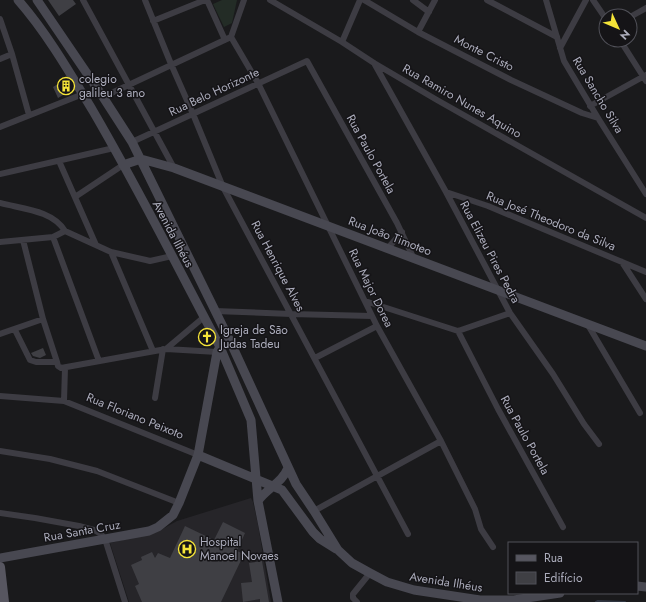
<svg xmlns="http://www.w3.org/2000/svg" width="646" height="602" font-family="Jost,sans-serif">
  <rect width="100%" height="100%" fill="#1a1a1c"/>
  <path fill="#262529" d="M 251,498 L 253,502 L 258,525 L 271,602 L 129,602 L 110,543 L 157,532 L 177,521 Z"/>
  <path fill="#232c26" d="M 222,0 L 237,0 L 232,23 L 224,27 L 213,4 Z"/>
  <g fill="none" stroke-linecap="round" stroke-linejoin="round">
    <path stroke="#2f3440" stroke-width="2" d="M 596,602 L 598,601 L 625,602"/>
  </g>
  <path fill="#3f3f44" d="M 48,0 L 73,0 L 76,4 L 59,16 Z
    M 66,79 L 73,89 L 58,98 L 53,87 Z
    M 43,348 L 46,355 L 40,358 L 33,356 L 31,353 Z
    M 223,522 L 245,533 L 237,551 L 244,554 L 221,602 L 142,602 L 135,586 L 139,584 L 131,565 L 142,560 L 141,557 L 152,552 L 155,558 L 158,553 L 170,558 L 185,526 L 214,540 Z
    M 262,561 L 269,602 L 260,602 L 260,599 L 243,602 L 241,583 L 252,582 L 249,563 Z"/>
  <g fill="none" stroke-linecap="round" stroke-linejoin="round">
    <path stroke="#3d3c43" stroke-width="6" d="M 83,0 L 174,168
      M 145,0 L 171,64 L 193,114 L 223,187 L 408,534
      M 207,0 L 225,40
      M 270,0 L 342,42 L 374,63 L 437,100 L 646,218
      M 364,0 L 418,32 L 511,80 L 582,113 L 598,118
      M 413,0 L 429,12
      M 487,0 L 557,37
      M 546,0 L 564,61 L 598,118 L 646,194
      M 593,0 L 606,19
      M 630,17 L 646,8
      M 0,19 L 12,54 L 29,115
      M 153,21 L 205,0
      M 418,32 L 435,0
      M 231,37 L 258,83 L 377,326 L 441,441 L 475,509 L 481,529 L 493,547
      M 231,37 L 244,0
      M 620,40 L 646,81
      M 342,42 L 360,0
      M 560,48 L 586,0
      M 0,59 L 12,54
      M 374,63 L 446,192 L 510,313 L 553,374 L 584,424 L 599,444
      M 103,97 L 231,37
      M 590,106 L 646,75
      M 0,127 L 83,94
      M 132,142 L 307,61 L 397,223 L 414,259
      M 59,161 L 96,245
      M 0,174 L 114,148
      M 446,192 L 488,206 L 646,272
      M 75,197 L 123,165
      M 0,203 C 22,209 52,210 65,231
      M 65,231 L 111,252 L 146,260 L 150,261 L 172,256
      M 53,237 L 99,361
      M 23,240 L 43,319 L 57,362
      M 0,242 L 53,237 L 65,231
      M 387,249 L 402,232
      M 111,252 L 153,351
      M 622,262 L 646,299
      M 365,301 L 458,331 L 510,313
      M 215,311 L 291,314 L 372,316
      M 588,325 L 640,413
      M 15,330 L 30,360 L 36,362 L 57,362 L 58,366 L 61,368 L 166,349 L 217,352
      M 458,331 L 498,409 L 563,527
      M 0,334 L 43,319
      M 166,349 L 204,317
      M 315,358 L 377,326
      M 0,396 L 64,401 L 198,455
      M 155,398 L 163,349
      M 64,401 L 65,368
      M 0,451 L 50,459 L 97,471 L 179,503
      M 314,511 L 441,441
      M 0,513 L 35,518 L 79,526 L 94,530 L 101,534 L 105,539 L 125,602
      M 357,602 L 353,598 L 353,594 L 370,573"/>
    <path stroke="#484851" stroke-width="9" d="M 18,0 C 47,33 70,73 93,111 C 138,188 178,268 220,347 L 251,420 L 258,501 L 278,602
      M 37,0 L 103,97 L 132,142 L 230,341 L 296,484 L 314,511 L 338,550 L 352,563 L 370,573 L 387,582 L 414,590 L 480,600 L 514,600 L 560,593
      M 123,165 L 141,159 L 174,168 L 646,346
      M 198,455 L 282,490 L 313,532 L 320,539 L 336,549
      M 258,501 C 267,488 282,483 288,468
      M 0,558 L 149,531 L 158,527 L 173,515 L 179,503 L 198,455 L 217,352 L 220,347
      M 637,586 L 646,587"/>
    <path stroke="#575660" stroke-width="10" d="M 0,567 L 4,602"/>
  </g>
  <defs>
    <g id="building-ring" transform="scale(0.9)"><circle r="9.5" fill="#151417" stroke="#f5e438" stroke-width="1.5"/><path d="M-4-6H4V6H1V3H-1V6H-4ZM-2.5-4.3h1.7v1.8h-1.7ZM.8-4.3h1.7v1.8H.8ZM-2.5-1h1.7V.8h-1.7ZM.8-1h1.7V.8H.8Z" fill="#f5e438"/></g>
    <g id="church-ring" transform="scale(0.9)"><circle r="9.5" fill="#151417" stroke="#f5e438" stroke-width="1.5"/><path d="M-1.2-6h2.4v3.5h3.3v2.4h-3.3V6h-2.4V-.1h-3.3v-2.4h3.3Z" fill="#f5e438"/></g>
    <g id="hospital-ring" transform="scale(0.9)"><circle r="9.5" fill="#151417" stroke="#f5e438" stroke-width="1.5"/><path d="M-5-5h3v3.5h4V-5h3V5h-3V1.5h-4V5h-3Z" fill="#f5e438"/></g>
  </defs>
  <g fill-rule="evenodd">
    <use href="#building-ring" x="66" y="86"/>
    <use href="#church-ring" x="207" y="337"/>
    <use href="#hospital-ring" x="187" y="549"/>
  </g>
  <g text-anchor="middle" stroke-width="3" stroke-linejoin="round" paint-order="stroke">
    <g font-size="12" fill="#acadbc" stroke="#151417">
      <text transform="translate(484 53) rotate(27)" y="4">Monte Cristo</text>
      <text transform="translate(214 92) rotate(-25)" y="4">Rua Belo Horizonte</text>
      <text transform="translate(598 95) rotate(59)" y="4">Rua Sancho Silva</text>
      <text transform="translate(462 101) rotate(30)" y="4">Rua Ramiro Nunes Aquino</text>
      <text transform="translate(371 154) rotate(61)" y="4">Rua Paulo Portela</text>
      <text transform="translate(551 221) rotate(22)" y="4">Rua José Theodoro da Silva</text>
      <text transform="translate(173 234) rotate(62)" y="4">Avenida Ilhéus</text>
      <text transform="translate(390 236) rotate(21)" y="4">Rua João Timoteo</text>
      <text transform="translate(490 252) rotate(62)" y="4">Rua Elizeu Pires Pedra</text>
      <text transform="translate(278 266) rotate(62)" y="4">Rua Henrique Alves</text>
      <text transform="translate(371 288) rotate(64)" y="4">Rua Major Dorea</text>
      <text transform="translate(135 416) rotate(22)" y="4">Rua Floriano Peixoto</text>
      <text transform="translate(525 435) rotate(61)" y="4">Rua Paulo Portela</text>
      <text transform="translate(82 531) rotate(-10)" y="4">Rua Santa Cruz</text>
      <text transform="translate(446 582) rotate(9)" y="4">Avenida Ilhéus</text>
    </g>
    <g font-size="12" fill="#acadbc" stroke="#151417" text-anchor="start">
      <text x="79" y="83">colegio<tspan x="79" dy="14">galileu 3 ano</tspan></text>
      <text x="220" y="334">Igreja de São<tspan x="220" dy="14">Judas Tadeu</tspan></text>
      <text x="200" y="546">Hospital<tspan x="200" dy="14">Manoel Novaes</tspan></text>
    </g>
  </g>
  <rect x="508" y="542" width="130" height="52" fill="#151417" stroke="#515159"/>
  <rect x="516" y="555" width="20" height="6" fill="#575660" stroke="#515159"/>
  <text x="544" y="562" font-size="12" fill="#acadbc">Rua</text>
  <rect x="516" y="572" width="20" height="12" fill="#3f3f44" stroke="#515159"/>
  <text x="544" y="582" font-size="12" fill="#acadbc">Edifício</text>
  <g transform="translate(618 28) rotate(134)"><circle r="19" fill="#151417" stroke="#515159"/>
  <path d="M0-3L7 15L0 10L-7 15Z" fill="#f5e438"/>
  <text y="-6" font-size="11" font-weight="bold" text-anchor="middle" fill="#acadbc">N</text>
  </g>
</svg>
